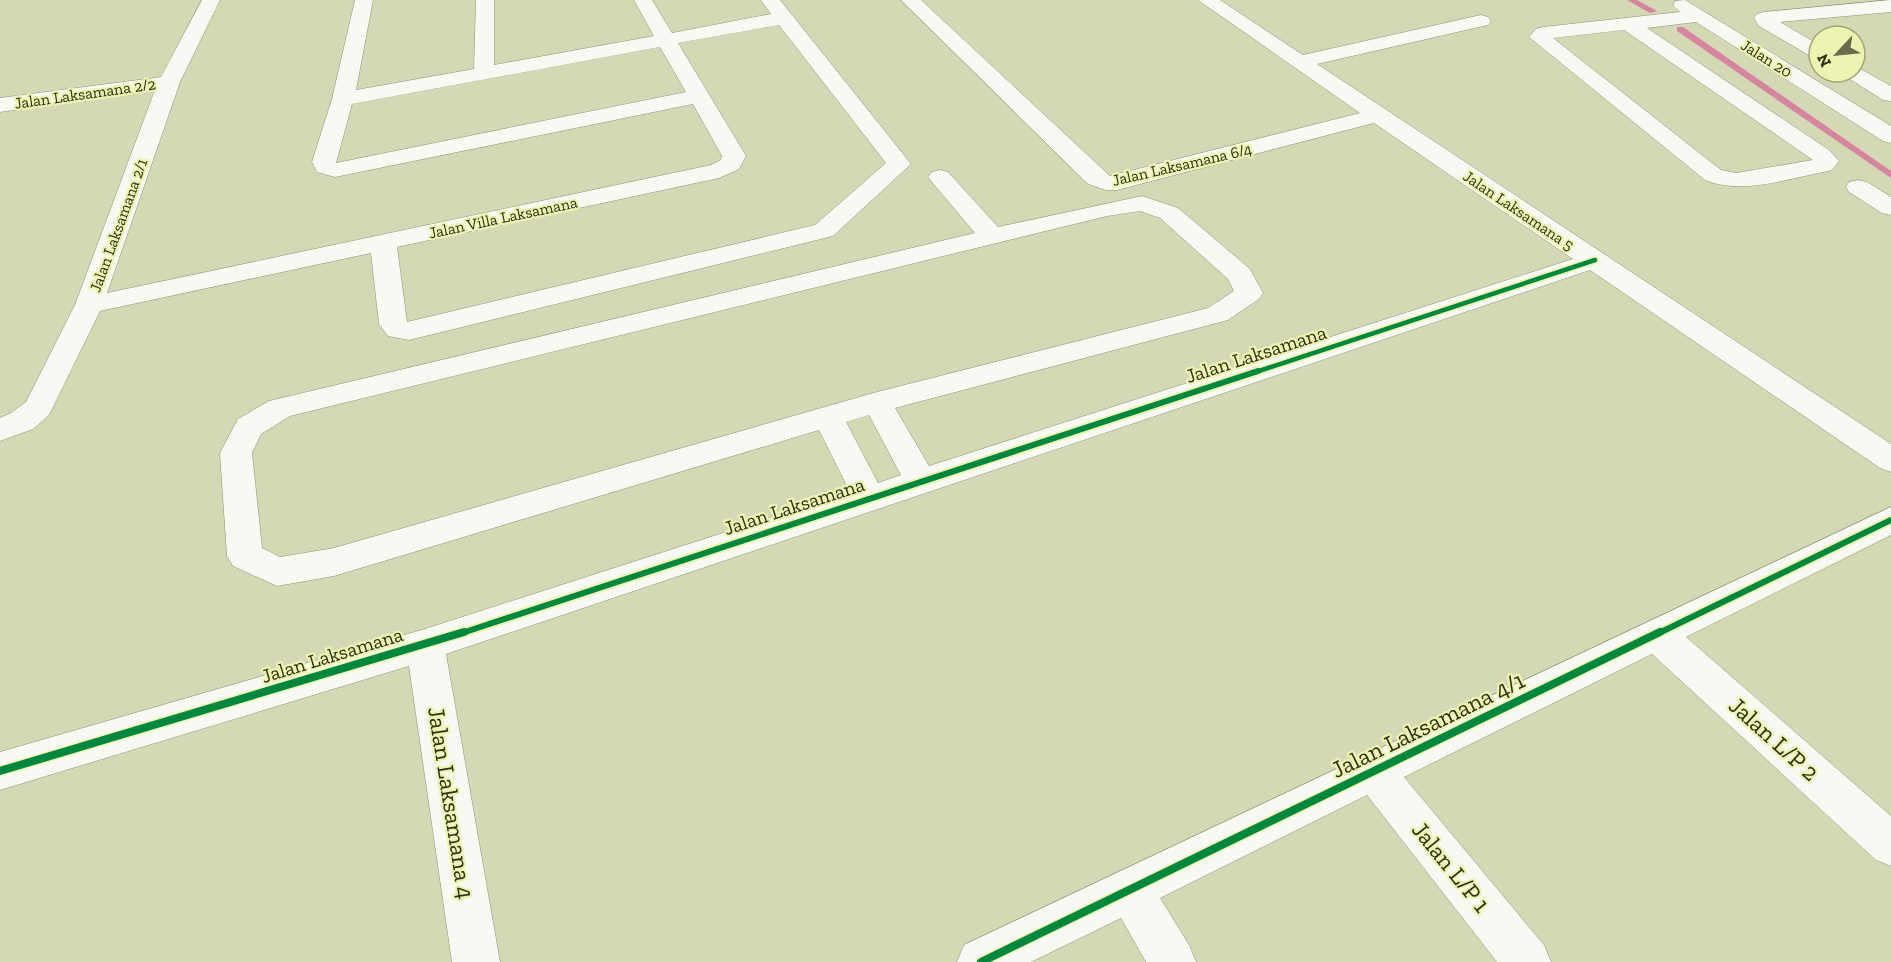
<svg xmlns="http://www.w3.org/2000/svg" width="1891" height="962" font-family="'Zilla Slab',serif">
  <rect width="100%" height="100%" fill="#d4d8b4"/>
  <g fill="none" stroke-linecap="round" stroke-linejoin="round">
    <path fill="#d585a0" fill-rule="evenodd" d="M 1627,0 L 1637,0 L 1657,11 L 1650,13 Z
      M 1677,27 L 1683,27 L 1891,171 L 1891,178 L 1677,31 Z"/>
    <g stroke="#8e9074" stroke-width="1">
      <path id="minor" d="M 202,0 L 220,0 L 180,82 L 107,293 L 711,165 L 721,160 L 722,156 L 693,104 L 335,177 L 317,172 L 312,162 L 332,99 L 355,0 L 373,0 L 356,90 L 474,69 L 476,0 L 494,0 L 494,65 L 654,36 L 634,0 L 652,0 L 672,33 L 771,14 L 761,0 L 780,0 L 911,164 L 833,236 L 409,340 L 388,336 L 379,324 L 371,253 L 100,311 L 49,415 L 33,429 L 0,441 L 0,418 L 11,413 L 26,402 L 75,305 L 155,90 L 0,112 L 0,98 L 161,77 ZM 779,25 L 886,163 L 815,225 L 407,322 L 397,247 L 719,178 L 739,169 L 746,156 L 678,43 ZM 660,47 L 686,92 L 336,163 L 352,104 Z
        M 901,0 L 921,0 L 1110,176 L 1360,113 L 1198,0 L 1220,0 L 1303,55 L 1481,15 L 1488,17 L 1491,21 L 1488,25 L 1317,64 L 1891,444 L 1891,472 L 1880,468 L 1590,270 L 446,654 L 500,962 L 452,962 L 409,666 L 0,790 L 0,752 L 425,629 L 850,492 L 819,430 L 334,576 L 277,586 L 233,566 L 227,556 L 220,453 L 238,419 L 269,401 L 975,233 L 932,182 L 928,177 L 932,172 L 940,170 L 948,172 L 998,227 L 1142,196 L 1178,208 L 1250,269 L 1263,293 L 1259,299 L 1228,320 L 895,408 L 929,466 L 1573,259 L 1374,123 L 1117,190 L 1106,190 L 1088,184 ZM 1140,211 L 1160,218 L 1228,279 L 1234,291 L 1208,308 L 877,392 L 334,548 L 280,557 L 262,548 L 252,453 L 261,434 L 290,416 L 1107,216 ZM 869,415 L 901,475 L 878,483 L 846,422 Z
        M 1685,0 L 1891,126 L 1891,143 L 1883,141 L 1696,22 L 1647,28 L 1829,150 L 1839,161 L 1832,170 L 1824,172 C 1786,179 1741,195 1705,180 L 1529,37 L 1536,29 L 1543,27 L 1680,12 L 1673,5 L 1675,1 ZM 1624,30 L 1813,160 L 1736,173 L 1721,170 L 1553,38 Z
        M 1891,0 L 1891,12 L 1780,22 L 1819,45 L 1819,59 L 1812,57 L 1759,26 L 1754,18 L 1757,14 L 1764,12 Z
        M 1855,66 L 1891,86 L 1891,101 L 1883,100 L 1845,76 L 1842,72 L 1855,72 Z
        M 1858,180 L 1867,182 L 1891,197 L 1891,215 L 1882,213 L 1849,192 L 1846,187 L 1849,182 Z
        M 1891,507 L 1891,535 L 1686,637 L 1891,816 L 1891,866 L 1876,860 L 1652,654 L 1404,777 L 1544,945 L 1551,962 L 1497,962 L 1367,795 L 1160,898 L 1189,945 L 1196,962 L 1146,962 L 1121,918 L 1031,962 L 957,962 L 964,945 Z"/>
    </g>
    <use href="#minor" fill="#f9f9f4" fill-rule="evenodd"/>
    <g stroke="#edf4b2" stroke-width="8">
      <path id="cycleway-far2" d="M 1253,373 L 1595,260"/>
    </g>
    <g stroke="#edf4b2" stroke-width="10">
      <path id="cycleway-far1" d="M 459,634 L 1258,371
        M 1657,634 L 1891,520"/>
    </g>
    <g stroke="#edf4b2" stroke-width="11">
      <path id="cycleway" d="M 0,771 L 464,632
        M 981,962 L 1660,632"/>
    </g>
    <use href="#cycleway-far2" stroke="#00873e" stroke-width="4.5"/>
    <use href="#cycleway-far1" stroke="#00873e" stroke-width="6"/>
    <use href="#cycleway" stroke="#00873e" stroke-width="8"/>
  </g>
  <g text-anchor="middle" stroke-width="4.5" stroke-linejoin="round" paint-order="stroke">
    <g font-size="16" fill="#2e3016" stroke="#edf4b2">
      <text transform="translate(1767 58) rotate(32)" y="6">Jalan 20</text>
      <text transform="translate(85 93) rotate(-8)" y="6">Jalan Laksamana 2/2</text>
      <text transform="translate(1182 164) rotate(-13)" y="6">Jalan Laksamana 6/4</text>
      <text transform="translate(1519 210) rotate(34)" y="6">Jalan Laksamana 5</text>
      <text transform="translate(503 217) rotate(-12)" y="6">Jalan Villa Laksamana</text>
      <text transform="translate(118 225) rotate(-70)" y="6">Jalan Laksamana 2/1</text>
    </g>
    <g font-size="20" fill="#2e3016" stroke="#edf4b2">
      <text transform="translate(1256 354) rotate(-18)" y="7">Jalan Laksamana</text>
      <text transform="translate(794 506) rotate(-18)" y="7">Jalan Laksamana</text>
      <text transform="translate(332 655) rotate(-17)" y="7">Jalan Laksamana</text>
    </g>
    <g font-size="24" fill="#2e3016" stroke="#edf4b2">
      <text transform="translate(1428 725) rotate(-26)" y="8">Jalan Laksamana 4/1</text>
      <text transform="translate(1774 739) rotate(42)" y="8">Jalan L/P 2</text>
      <text transform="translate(451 803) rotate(81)" y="8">Jalan Laksamana 4</text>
      <text transform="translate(1451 867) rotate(51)" y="8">Jalan L/P 1</text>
    </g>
  </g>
  <g transform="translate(1837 54) rotate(244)"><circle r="28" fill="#edf4b2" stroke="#a1a674" stroke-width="1.5"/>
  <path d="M0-4.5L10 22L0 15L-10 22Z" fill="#686b4d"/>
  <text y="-9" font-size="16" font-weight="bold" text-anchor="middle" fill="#2e3016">N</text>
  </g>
</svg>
